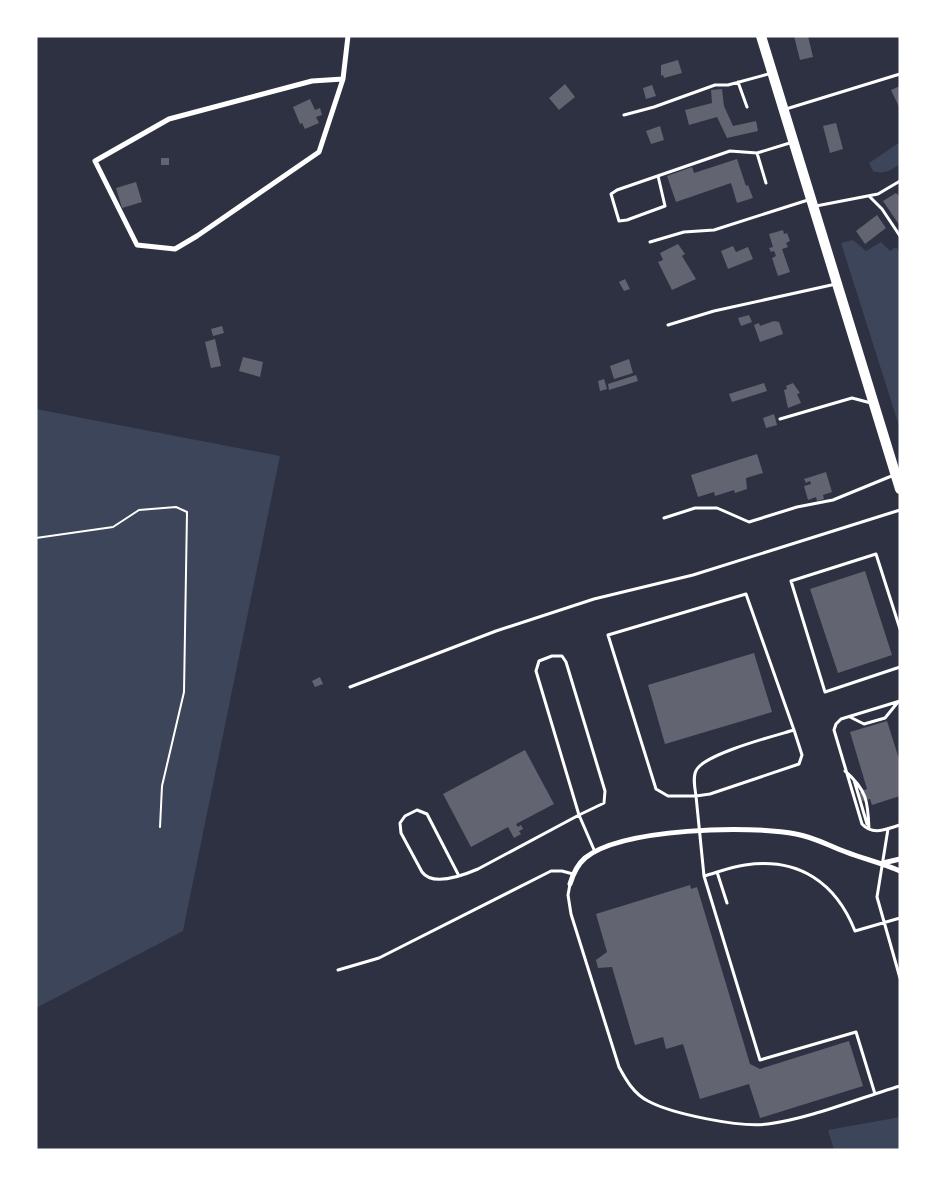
<svg xmlns="http://www.w3.org/2000/svg" width="936" height="1186" font-family="Barlow,sans-serif">
  <rect width="100%" height="100%" fill="#2d3142"/>
  <path fill="#3c4559" d="M 900,142 L 900,164 C 891,170 884,175 873,171 L 869,163 Z
    M 853,240 L 866,251 L 881,242 L 890,251 L 896,247 L 900,252 L 900,429 L 841,243 Z
    M 36,409 L 280,456 L 183,931 L 36,1008 Z
    M 900,1117 L 900,1150 L 834,1150 L 828,1130 Z"/>
  <path fill="#626471" d="M 794,36 L 808,36 L 813,57 L 800,60 Z
    M 678,60 L 682,73 L 664,78 L 663,75 L 661,76 L 661,65 Z
    M 565,84 L 575,97 L 559,110 L 549,98 Z
    M 652,85 L 656,96 L 646,99 L 643,88 Z
    M 900,86 L 900,109 L 891,90 Z
    M 722,89 L 724,106 L 733,126 L 756,121 L 758,131 L 727,138 L 717,117 L 689,125 L 685,110 L 712,103 L 711,90 Z
    M 310,99 L 315,110 L 320,108 L 322,115 L 316,117 L 319,123 L 305,129 L 302,123 L 300,124 L 293,107 Z
    M 836,123 L 843,149 L 830,153 L 823,126 Z
    M 660,126 L 664,140 L 651,144 L 646,131 Z
    M 161,158 L 169,158 L 169,165 L 161,165 Z
    M 737,159 L 746,186 L 748,185 L 753,198 L 737,203 L 731,183 L 676,202 L 667,176 L 692,167 L 694,173 Z
    M 136,182 L 142,202 L 122,208 L 116,188 Z
    M 896,193 L 900,197 L 900,226 L 883,201 Z
    M 877,215 L 886,228 L 865,244 L 856,231 Z
    M 783,230 L 784,234 L 787,233 L 790,241 L 786,243 L 788,247 L 782,249 L 790,272 L 778,276 L 772,258 L 776,256 L 774,251 L 771,252 L 769,248 L 773,247 L 769,234 Z
    M 678,244 L 685,254 L 682,256 L 696,279 L 672,290 L 658,262 L 663,260 L 660,253 Z
    M 733,246 L 736,252 L 748,247 L 753,259 L 728,269 L 721,251 Z
    M 625,279 L 630,289 L 624,291 L 619,282 Z
    M 749,315 L 752,322 L 741,326 L 738,318 Z
    M 774,321 L 779,322 L 783,334 L 760,342 L 754,325 L 759,323 L 760,326 Z
    M 222,326 L 224,333 L 213,336 L 211,329 Z
    M 215,339 L 221,366 L 211,368 L 205,342 Z
    M 243,357 L 263,362 L 260,377 L 239,371 Z
    M 629,359 L 633,373 L 614,379 L 610,366 Z
    M 636,375 L 638,381 L 609,390 L 608,384 Z
    M 604,379 L 607,389 L 600,391 L 598,381 Z
    M 764,383 L 767,391 L 732,402 L 729,394 Z
    M 793,383 L 800,393 L 797,394 L 801,403 L 788,408 L 784,390 L 787,389 L 786,386 Z
    M 774,414 L 777,425 L 766,428 L 763,418 Z
    M 757,454 L 763,473 L 746,478 L 747,489 L 735,493 L 734,490 L 715,496 L 714,492 L 698,497 L 691,475 Z
    M 826,472 L 832,492 L 823,495 L 824,499 L 817,501 L 816,497 L 808,500 L 804,486 L 811,484 L 810,481 L 806,483 L 804,479 Z
    M 865,571 L 892,655 L 838,673 L 810,589 Z
    M 754,653 L 772,712 L 665,744 L 648,685 Z
    M 320,677 L 323,684 L 315,687 L 312,681 Z
    M 887,721 L 900,762 L 900,796 L 872,805 L 870,799 L 862,801 L 859,792 L 867,789 L 850,732 Z
    M 525,750 L 554,804 L 516,824 L 518,827 L 521,825 L 523,829 L 519,831 L 521,834 L 514,838 L 508,827 L 471,847 L 443,794 Z
    M 690,885 L 691,889 L 697,887 L 750,1064 L 760,1069 L 849,1041 L 863,1086 L 760,1118 L 749,1084 L 700,1099 L 683,1044 L 666,1049 L 663,1037 L 635,1045 L 612,967 L 598,968 L 596,960 L 607,952 L 596,914 Z"/>
  <g fill="none" stroke-linecap="round" stroke-linejoin="round">
    <path stroke="#fff" stroke-width="2" d="M 36,538 L 113,527 L 139,510 L 176,507 L 187,512 L 184,692 L 162,786 L 160,827"/>
    <path stroke="#fff" stroke-width="3" d="M 738,82 L 747,107
      M 786,109 L 900,74
      M 624,115 L 654,107 L 715,85 L 728,85 L 772,73
      M 757,153 L 766,183
      M 658,176 L 665,206 L 627,220 L 619,221 L 611,194 L 617,190 L 730,151 L 757,153 L 793,142
      M 870,197 L 882,209 L 900,236
      M 816,206 L 878,194 L 900,181
      M 650,242 L 684,232 L 714,230 L 808,200
      M 668,325 L 714,311 L 836,284
      M 780,419 L 852,398 L 871,403
      M 664,518 L 695,508 L 717,508 L 749,522 L 797,507 L 833,500 L 894,475
      M 900,629 L 876,554 L 791,581 L 825,692 L 900,667
      M 350,687 L 496,631 L 594,599 L 693,575 L 900,510
      M 900,701 L 841,719 L 836,724 L 834,730 L 862,824 C 873,836 886,829 900,825
      M 850,717 L 864,724 L 885,718 L 898,702
      M 794,730 L 802,755 L 799,764 L 710,794 L 696,796 C 695,788 692,776 697,769 C 708,753 774,736 794,730 Z
      M 845,771 C 867,790 868,802 869,829
      M 854,780 L 867,824
      M 888,829 L 877,897 L 900,978
      M 717,872 L 727,903
      M 459,876 L 427,814 L 417,810 L 405,816 L 400,823 L 401,833 L 422,872 C 433,887 464,875 478,869 L 579,815 L 536,671 L 539,661 L 552,656 L 562,656 L 566,662 L 605,791 L 604,803 L 579,815 L 595,852
      M 704,876 L 696,796 L 668,796 L 656,789 L 608,635 L 746,594 L 794,730
      M 570,884 L 568,895 L 571,914 L 619,1067 C 626,1080 634,1094 648,1101 C 672,1114 741,1128 768,1124 C 812,1118 856,1099 900,1086
      M 338,970 L 379,958 L 551,871 L 562,871 L 573,874
      M 875,1094 L 856,1032 L 760,1060 L 704,876 C 718,872 731,867 745,865 C 799,857 836,883 855,931 L 900,918"/>
    <path stroke="#fff" stroke-width="5" d="M 343,79 L 319,152 L 197,236 L 175,249 L 137,245 L 95,161 L 169,119 L 312,81 Z
      M 343,79 L 348,36
      M 883,863 L 900,859
      M 570,884 C 573,874 577,865 585,858 C 622,828 750,825 796,834 C 814,837 829,846 846,852 C 864,859 882,863 900,871"/>
    <path stroke="#fff" stroke-width="10" d="M 761,36 L 900,489"/>
  </g>
  <rect width="936" height="1186" fill="none" stroke="#ffffff" stroke-width="75"/>
</svg>
